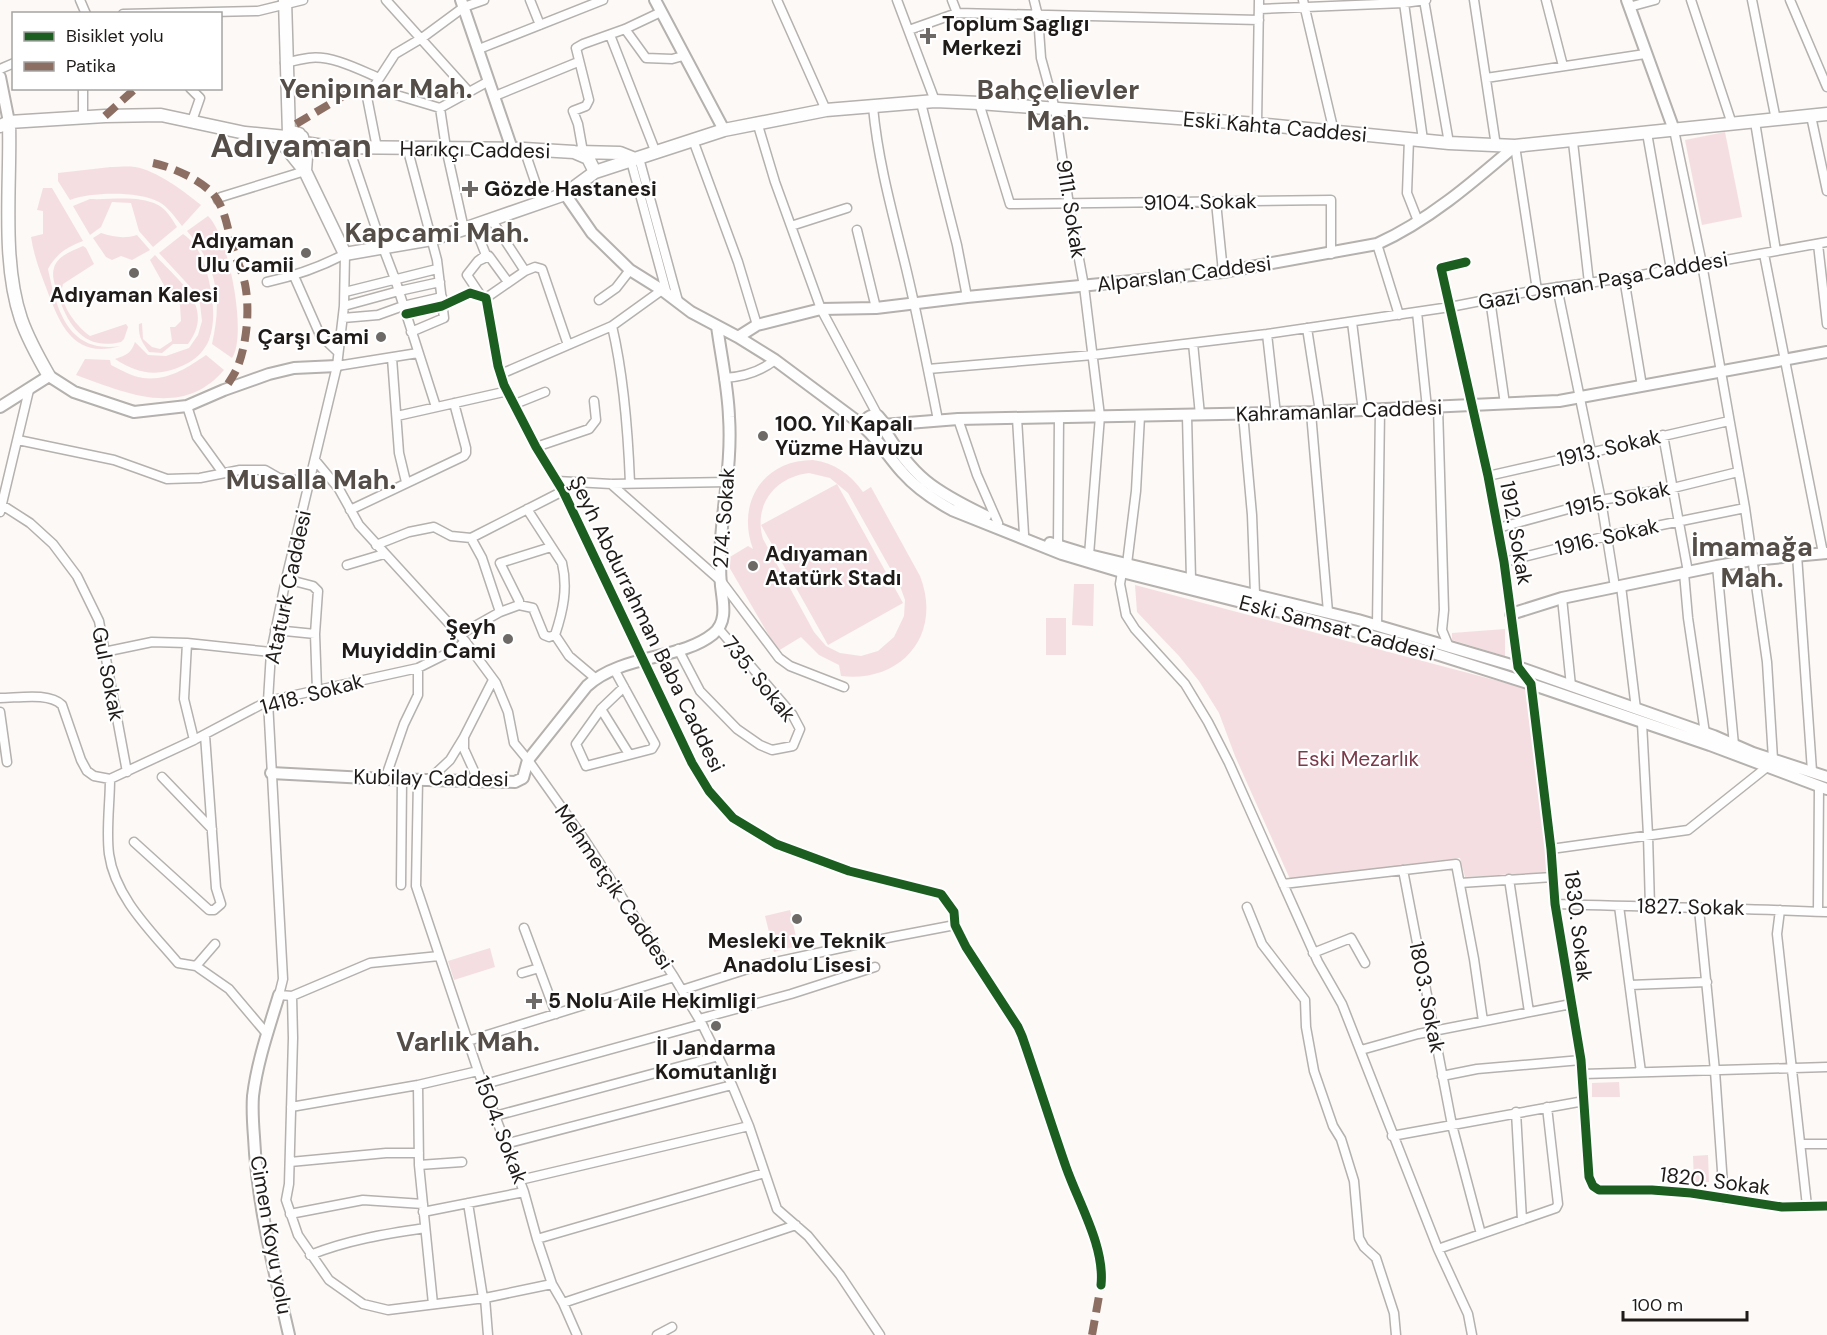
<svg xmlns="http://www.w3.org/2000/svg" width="1827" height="1335" font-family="'DM Sans',sans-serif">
  <rect width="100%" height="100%" fill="#fcf9f6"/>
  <path fill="#f5dee1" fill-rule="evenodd" d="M 1725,132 L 1742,217 L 1702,225 L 1685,140 Z
    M 111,167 C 118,167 127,166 135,167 C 156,170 185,192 201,205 L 182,226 C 175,217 168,207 159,202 C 138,191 91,192 70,200 L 58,181 L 58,173 Z
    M 43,188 L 52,188 L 83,241 C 67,247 56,254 48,269 C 57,312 69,354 121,346 C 75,359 61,328 47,290 C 40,272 34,256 31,237 L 43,234 L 43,211 L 37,210 Z
    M 90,199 C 112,200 138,195 158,205 C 166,209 172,219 177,227 L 153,247 L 139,231 L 131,203 L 112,202 L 101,227 L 90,235 L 73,206 Z
    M 208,216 C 228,234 248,335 232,358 L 212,344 C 222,300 218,267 187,231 Z
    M 101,233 C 114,237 124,239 137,235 L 150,250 L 132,260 L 121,256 L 112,260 L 106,257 L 93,238 Z
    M 183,234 C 199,245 205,263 209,281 C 213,301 216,320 209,340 C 205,350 197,358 188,363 C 161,377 141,376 115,359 C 127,355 131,353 135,342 L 148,355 L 166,356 L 189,348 L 198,335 L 202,321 L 200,304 L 195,292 L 159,253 Z
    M 83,246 L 86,248 L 94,264 L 63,284 C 57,302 76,326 90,336 L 126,324 L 128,327 L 124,339 L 121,342 C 85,351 68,326 58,295 C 56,287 51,277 54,268 C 57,256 72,251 83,246 Z
    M 155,255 C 178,281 216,306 188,344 L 173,344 L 162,353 L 149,352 C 142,342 138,336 139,324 L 142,323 L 143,339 L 152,347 L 160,349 L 172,341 L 170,327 L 175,327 L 181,321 L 180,305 L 170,296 L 150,260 Z
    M 206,355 L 224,370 C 182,419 126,393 76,375 L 85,359 L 110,360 L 111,365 C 121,370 133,377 143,378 C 168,381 187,368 206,355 Z
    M 813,460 C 835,463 850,474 863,492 L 871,487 L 920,576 C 943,635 901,683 841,676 L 839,665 L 819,655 L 801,637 L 778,651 L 725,560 L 748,546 L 753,549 C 736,503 763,460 813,460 ZM 809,473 L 830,478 L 848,493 L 900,586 L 905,600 L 904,616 L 894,637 L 878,651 L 861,656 L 840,653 L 826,646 L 814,632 L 763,539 C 753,505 775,477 809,473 Z
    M 837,484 L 903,603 L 828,645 L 761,525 Z
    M 1074,584 L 1094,584 L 1093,626 L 1072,625 Z
    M 1135,585 L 1525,688 L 1550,872 L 1465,877 L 1460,858 L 1290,879 L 1235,756 L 1219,713 L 1199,681 L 1179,656 L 1137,612 Z
    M 1046,618 L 1066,618 L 1066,655 L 1046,655 Z
    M 1505,629 L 1505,656 L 1452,640 L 1452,633 Z
    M 790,910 L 798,946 L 774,952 L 765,916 Z
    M 490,948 L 495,967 L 454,980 L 448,961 Z
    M 1619,1082 L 1620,1097 L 1592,1097 L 1592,1083 Z
    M 1708,1155 L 1709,1182 L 1694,1182 L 1693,1156 Z"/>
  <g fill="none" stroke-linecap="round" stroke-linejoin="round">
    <g stroke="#b4b1ae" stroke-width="11">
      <path id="minor" d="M 80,0 L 86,14
        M 386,0 L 469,92
        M 530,0 L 540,25
        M 777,0 L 826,110
        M 897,0 L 935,101
        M 952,0 L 957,13
        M 1034,0 L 1038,16 L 1041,58 L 1055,109 L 1069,205 L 1084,286 L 1100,416 L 1089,555
        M 1303,0 L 1334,132
        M 1424,0 L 1449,143
        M 1474,0 L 1496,146
        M 1546,0 L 1563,66
        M 1691,0 L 1732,124
        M 1752,0 L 1776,120
        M 1790,0 L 1827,87
        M 1404,3 L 1423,140
        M 1629,7 L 1655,0
        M 1260,9 L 1404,3 L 1426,0
        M 123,14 L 258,11 L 303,0
        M 625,29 L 646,58 L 672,59 L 683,56
        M 909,30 L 957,13 L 1259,20
        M 610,35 L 656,153
        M 479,49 L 603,0
        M 285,63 C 293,61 301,59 309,58 C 332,55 358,69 379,78
        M 0,69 L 14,63
        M 1486,78 L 1645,54
        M 83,88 L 83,117
        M 190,88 L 200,98 L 192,121
        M 373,88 L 395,54 L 422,38 L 464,7 L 484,0
        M 495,96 L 578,62
        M 921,103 L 957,245 L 967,297
        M 979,103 L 1010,204 L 1331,200 L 1331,254
        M 873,107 C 878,162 893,215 906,268 C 918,318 928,369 938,420
        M 440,108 L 446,148 L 464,229 L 476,230 L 486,255 L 478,261
        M 1811,116 L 1827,191
        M 757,122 L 775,182 L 821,309 L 878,416
        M 1755,122 L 1776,251
        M 1257,124 L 1259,0
        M 1674,130 L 1702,264 L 1745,508 L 1767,662 L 1773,759
        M 1647,133 L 1671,269
        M 1409,139 L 1407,193 L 1418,221
        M 693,140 L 738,262 L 757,325
        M 1573,142 L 1589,283
        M 1515,146 L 1537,290
        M 407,147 L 437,260 L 444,318 L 411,332
        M 349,148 L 379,237 L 395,279 L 436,407
        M 377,148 L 366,92 L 373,88 L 440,108 L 489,81
        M 524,149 L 542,202
        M 583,152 L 578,124 L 573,111 L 586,106 L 589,100 L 576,48 L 583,44 L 625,29 L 661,12
        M 639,158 L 678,301
        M 631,161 L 667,294
        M 218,200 L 221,197 L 305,171
        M 1216,202 L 1223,272
        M 491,219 L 525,271 L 535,267 L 542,269 L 568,345
        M 791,226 L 847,208
        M 857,230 L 876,308
        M 1377,244 L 1399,315
        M 1818,244 L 1827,324
        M 1764,254 L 1823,553
        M 1466,262 L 1441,268 L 1488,476 L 1504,562 L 1518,667 L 1531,684 L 1551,849 L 1555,904 L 1581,1060 L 1589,1177 L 1593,1186 L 1599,1190 L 1652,1190 L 1691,1193 L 1782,1207 L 1827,1206
        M 294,276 L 320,335 L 338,352
        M 1624,278 L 1642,386
        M 267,282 C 295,276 320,267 345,254 L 344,306 L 337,366 L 286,579 L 271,652 L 268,701 L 283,979 L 279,995 L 292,996 L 370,963 L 439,956
        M 1557,287 L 1601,500 L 1615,587
        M 345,292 L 437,269
        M 481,296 L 467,275 L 478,261 L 489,256 L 508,282
        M 486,298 L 525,271
        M 1490,299 L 1505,404
        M 599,300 L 616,288 L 630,270
        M 344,306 L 399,291 L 440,282
        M 1417,312 L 1427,408
        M 406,314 L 442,306 L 470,293 L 486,298 L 498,366 L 504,385 L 536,447 L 563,491 L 692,763 L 709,791 L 733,818 L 776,844 L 849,871 L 941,894 L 954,912 L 955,925 L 966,947 L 1018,1027 L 1022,1036 C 1037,1079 1051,1124 1066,1167 C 1079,1204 1105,1247 1101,1285
        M 343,318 L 378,315 L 403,306 L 442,297
        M 1352,322 L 1363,411
        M 612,326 C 624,377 628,431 630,483
        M 1307,328 L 1320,412
        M 1267,334 L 1276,414
        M 1193,343 L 1200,415
        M 392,358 L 399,453 L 406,482
        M 337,366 L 418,353
        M 928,369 L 1093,355 L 1267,334 L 1450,307 L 1537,290 L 1624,278 L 1827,242
        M 501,374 L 612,326 L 662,290
        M 724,378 C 742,377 761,371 775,360
        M 515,404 L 545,392
        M 187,406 L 197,437 L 223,473
        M 1438,407 L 1444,610 L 1442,630 L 1449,647
        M 1311,413 L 1328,612
        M 1243,414 L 1252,515 L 1255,594
        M 397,416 L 508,391
        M 1140,416 L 1136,491 L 1127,564 L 1122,572 L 1120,584 L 1126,615 L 1135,629 L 1185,684 L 1208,722 L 1229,763 L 1318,962 L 1342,1004 L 1438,1249 L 1468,1314 L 1472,1335
        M 1187,416 L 1191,579
        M 1017,418 L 1024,534
        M 958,419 L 977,475 L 998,523
        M 1663,435 L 1688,572
        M 18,440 L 114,460 L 167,479 L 200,478 L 240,470 L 265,470 L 279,478 L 310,482
        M 536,447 L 589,429 L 596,420 L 594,401
        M 315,460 L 339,489 L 359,525 L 465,641 L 496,683 L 508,712 L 514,743 L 528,760 L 584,839 L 674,977 L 702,1024 L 732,1085 L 749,1126 L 777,1209 L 808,1236 L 840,1275 L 880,1335
        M 1488,476 L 1729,421
        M 557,481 L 611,484 L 728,482
        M 611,484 L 721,581 L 779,658 L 790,666 L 844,687
        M 2,505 L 30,523 L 53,544 L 77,576 L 99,621 L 127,772
        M 527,509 L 562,563 C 568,588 563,611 555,635
        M 350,510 L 464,456 L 466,453 L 466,448 L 454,403
        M 0,512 L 29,390
        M 1498,528 L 1601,500 L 1673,488 L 1738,472
        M 471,538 L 482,558 L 500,612
        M 376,545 L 409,532 L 434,527 L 451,536 L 471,538 L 563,491
        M 1058,546 L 1059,417
        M 1797,555 L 1812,771
        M 1504,562 L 1607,536 L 1745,508
        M 347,565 L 384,554
        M 1717,566 L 1734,745
        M 1684,573 L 1688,618 L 1705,733
        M 286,579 L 313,586 L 318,591 L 315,634 L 317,690
        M 1621,586 L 1636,709
        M 1562,598 L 1571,686
        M 519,605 L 519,601 L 500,563 L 551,547
        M 1377,626 L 1380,410
        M 275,630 L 315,634
        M 459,635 L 500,612 L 519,605 L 533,608 L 544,635 L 549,637 L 555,635
        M 555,635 L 569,656 L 595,678
        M 187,643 L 184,699 L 194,740
        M 678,649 L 700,691 L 737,729 L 760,745 L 772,750 L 793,746 L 800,729 L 792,714 L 718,628
        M 104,652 L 152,642 L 187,643 L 271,652
        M 614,669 L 655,744 L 652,749 L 586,766 L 576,744 L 601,709 L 624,687
        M 0,698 C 18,698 49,692 62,705 L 81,760 L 87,771 L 94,776 L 110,779 L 194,740 L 268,701 L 418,668 L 458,648 L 465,641
        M 601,709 L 629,754
        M 0,712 L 7,762
        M 1642,723 L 1648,835 L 1650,907
        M 162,777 L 212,829
        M 110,779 C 110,803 106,830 109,854 C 115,897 151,931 178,963 L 196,966 L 229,989 L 267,1034
        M 385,779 L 404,724 L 418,695 L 418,668
        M 418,780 L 416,886 L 478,1071 L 524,1192 L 537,1239 L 552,1284 L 563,1303 L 577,1335
        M 435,781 L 435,774 L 450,760 L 464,737
        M 479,782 L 464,749 L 464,737 L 493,680
        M 134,842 L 209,910 L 214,910 L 221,904 L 216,888 L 205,735
        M 1551,849 L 1688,830 L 1767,767
        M 1403,870 L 1452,1125 L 1481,1234
        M 1509,879 L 1529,1012
        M 1460,883 L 1553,877
        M 1283,884 L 1456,864 L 1474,959 L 1483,1021
        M 401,885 L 402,780
        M 1555,904 C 1646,907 1736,908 1827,912
        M 1619,906 L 1641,1072
        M 1247,907 L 1262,944 L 1305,1000 L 1306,1027 L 1314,1071 L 1333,1126 L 1341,1139 L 1354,1181 L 1359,1238 L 1364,1247 L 1376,1258 L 1394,1313 L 1396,1335
        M 1699,909 L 1715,1071 L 1724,1199
        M 1780,910 L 1777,934 L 1807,1206
        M 1818,912 L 1819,786
        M 524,928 L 556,1014
        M 1313,953 L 1351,938 L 1365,963
        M 196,966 L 215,944
        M 522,973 L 539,968
        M 1630,985 L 1707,982
        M 682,990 L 757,966 L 892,937 L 955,925
        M 292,996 L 293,1038 L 289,1184 L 286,1200 L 298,1235 L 329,1280 L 363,1304 L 388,1310 L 485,1298 L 552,1284
        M 699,1019 L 791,994 L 875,967
        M 468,1041 L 674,977
        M 1361,1050 L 1418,1034 L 1571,1004
        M 1583,1074 L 1827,1067
        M 1442,1076 L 1477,1069 L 1581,1060
        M 485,1084 L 702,1024
        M 418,1085 L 419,1165 L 433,1304
        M 291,1107 L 418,1085 L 478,1071
        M 1516,1112 L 1522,1220
        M 495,1116 L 719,1056
        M 1392,1136 L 1584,1101
        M 505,1144 L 732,1085
        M 1802,1144 L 1827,1144
        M 290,1162 L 386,1153 L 419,1153
        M 419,1165 L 462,1162
        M 520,1180 L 749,1126
        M 468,1203 L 483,1298
        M 423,1212 L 524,1192
        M 290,1214 L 363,1200 L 423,1204
        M 537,1239 L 764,1173
        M 1438,1249 L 1556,1208 L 1558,1204 L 1547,1107
        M 310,1255 C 348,1240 385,1234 425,1228
        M 485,1298 L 488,1335
        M 563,1303 L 796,1225
        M 657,1335 L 672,1327"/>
    </g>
    <g stroke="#b4b1ae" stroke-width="14">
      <path id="tertiary" d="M 461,0 L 512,149
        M 655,0 L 724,130
        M 1627,0 L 1674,130
        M 0,77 L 9,122
        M 565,194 L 592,233 L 630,270 L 662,290 L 691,312 L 738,337 L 775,360 L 865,427
        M 738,337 L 757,325 L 821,309 L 876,308 L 967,297 L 1223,272 L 1377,244 C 1428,221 1472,183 1515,146
        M 0,407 L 49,376 L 74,392 L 134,412 L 187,406 L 224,390 L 269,374 L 294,368 L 337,366
        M 883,425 L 958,419 L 1320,412 L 1559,401 L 1827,352
        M 883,427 C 912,477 934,491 986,516
        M 870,433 L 876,433 L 883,427 L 883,422 L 878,416 C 869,414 862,420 866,429 C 880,442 890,459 903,473 C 917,489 934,500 952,510 L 1062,554 L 1122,572 L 1305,618 L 1414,647 L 1531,684 L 1710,745 L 1827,789
        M 1050,543 L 1089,555 L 1358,620 L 1518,667 L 1714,736 L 1753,753 L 1827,777
        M 1511,614 L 1562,598 L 1717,566 L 1752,560 L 1827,553
        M 271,773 L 385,779 L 515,782 L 523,778 L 528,760 L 587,686 C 622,654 681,660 713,634 C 728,622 723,603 721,586 C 716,530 733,474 729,417 C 728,387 721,356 717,326
        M 279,995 C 269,1028 257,1062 253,1096 C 252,1110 253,1124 254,1137 C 257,1204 274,1270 289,1335"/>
    </g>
    <g stroke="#b4b1ae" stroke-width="15">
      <path id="secondary" d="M 285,0 L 289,134
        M 9,122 C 11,183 1,260 21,319 C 28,339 38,357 49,376
        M 0,126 L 9,122 L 105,116 L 161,115 L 245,133 L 286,137
        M 299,134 L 292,132 L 287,135 L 284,145 L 305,171 L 345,254 L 432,239 L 464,229 L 565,194 L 595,172 L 724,130 L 826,110 L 935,101 L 979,103 L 1257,124 L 1449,143 L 1515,146 L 1827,114
        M 302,137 L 306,157 L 305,171
        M 304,143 L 330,147 L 524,149 L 574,152 L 588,158 L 595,172
        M 579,152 L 620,153 L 635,159"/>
    </g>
    <use href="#minor" stroke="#fffefe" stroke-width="8"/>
    <use href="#tertiary" stroke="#fffefe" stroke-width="10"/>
    <use href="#secondary" stroke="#fffefe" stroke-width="12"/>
    <path stroke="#8d6e63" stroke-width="8" stroke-dasharray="15 8" stroke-linecap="butt" d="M 105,116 L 136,88
      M 296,124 L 345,95 L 366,92
      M 153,163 C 172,167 205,181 216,198 C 225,210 228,230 232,245 C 236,258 242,271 245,284 C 250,309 247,342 238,366 C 235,374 229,382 224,390
      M 1092,1335 L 1101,1285"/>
    <g stroke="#fff" stroke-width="13">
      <path id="cycleway" d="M 1466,262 L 1441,268 L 1488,476 L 1504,562 L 1518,667 L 1531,684 L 1551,849 L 1555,904 L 1581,1060 L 1589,1177 L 1593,1186 L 1599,1190 L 1652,1190 L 1691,1193 L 1782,1207 L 1827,1206
        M 406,314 L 442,306 L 470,293 L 486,298 L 498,366 L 504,385 L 536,447 L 563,491 L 692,763 L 709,791 L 733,818 L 776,844 L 849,871 L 941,894 L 954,912 L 955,925 L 966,947 L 1018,1027 L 1022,1036 C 1037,1079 1051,1124 1066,1167 C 1079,1204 1105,1247 1101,1285"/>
    </g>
    <use href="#cycleway" stroke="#1b5e20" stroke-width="9"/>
  </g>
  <g fill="#6c6966" stroke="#fff" stroke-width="2">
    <path d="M925 27h6v6h6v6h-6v6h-6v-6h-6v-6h6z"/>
    <path d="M467 180h6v6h6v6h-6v6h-6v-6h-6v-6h6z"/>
    <circle cx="306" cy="253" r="6"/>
    <circle cx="134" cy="273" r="6"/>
    <circle cx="381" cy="337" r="6"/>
    <circle cx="763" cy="436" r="6"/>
    <circle cx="753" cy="566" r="6"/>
    <circle cx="508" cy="639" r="6"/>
    <circle cx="797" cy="919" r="6"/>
    <path d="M531 992h6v6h6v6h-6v6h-6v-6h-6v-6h6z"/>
    <circle cx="716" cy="1026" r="6"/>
  </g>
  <g text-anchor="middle" stroke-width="4.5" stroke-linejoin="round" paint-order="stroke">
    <g font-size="21" font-weight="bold" fill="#1e1b18" stroke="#fff" text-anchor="start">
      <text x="942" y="31">Toplum Saglıgı<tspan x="942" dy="24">Merkezi</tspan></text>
      <text x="484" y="196">Gözde Hastanesi</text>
      <text x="294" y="248" text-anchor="end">Adıyaman<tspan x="294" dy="24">Ulu Camii</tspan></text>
      <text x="134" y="302" text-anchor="middle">Adıyaman Kalesi</text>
      <text x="369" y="344" text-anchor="end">Çarşı Cami</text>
      <text x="775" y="431">100. Yıl Kapalı<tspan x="775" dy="24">Yüzme Havuzu</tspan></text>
      <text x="765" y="561">Adıyaman<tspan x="765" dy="24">Atatürk Stadı</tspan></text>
      <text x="496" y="634" text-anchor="end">Şeyh<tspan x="496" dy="24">Muyiddin Cami</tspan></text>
      <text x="797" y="948" text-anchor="middle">Mesleki ve Teknik<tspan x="797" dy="24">Anadolu Lisesi</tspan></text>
      <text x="548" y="1008">5 Nolu Aile Hekimligi</text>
      <text x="716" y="1055" text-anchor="middle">İl Jandarma<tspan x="716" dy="24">Komutanlığı</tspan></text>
    </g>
    <g font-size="21" fill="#1e1b18" stroke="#fff">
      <text transform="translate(1275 127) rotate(5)" y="7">Eski Kahta Caddesi</text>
      <text transform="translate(475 150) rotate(1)" y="7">Harıkçı Caddesi</text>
      <text transform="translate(1200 202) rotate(-1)" y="7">9104. Sokak</text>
      <text transform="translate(1071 209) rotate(81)" y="7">9111. Sokak</text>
      <text transform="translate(1184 274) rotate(-7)" y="7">Alparslan Caddesi</text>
      <text transform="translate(1603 281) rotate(-10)" y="7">Gazi Osman Paşa Caddesi</text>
      <text transform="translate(1339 411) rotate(-2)" y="7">Kahramanlar Caddesi</text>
      <text transform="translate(1609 448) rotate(-13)" y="7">1913. Sokak</text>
      <text transform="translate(1618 499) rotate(-12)" y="7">1915. Sokak</text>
      <text transform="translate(724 518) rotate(-86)" y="7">274. Sokak</text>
      <text transform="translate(1516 533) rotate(80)" y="7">1912. Sokak</text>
      <text transform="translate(1607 537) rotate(-13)" y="7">1916. Sokak</text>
      <text transform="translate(288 587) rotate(-78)" y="7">Ataturk Caddesi</text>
      <text transform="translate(647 624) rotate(64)" y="7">Şeyh Abdurrahman Baba Caddesi</text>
      <text transform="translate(1337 628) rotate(15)" y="7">Eski Samsat Caddesi</text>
      <text transform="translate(108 674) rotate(79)" y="7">Gul Sokak</text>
      <text transform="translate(759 679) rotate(51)" y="7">735. Sokak</text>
      <text transform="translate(312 694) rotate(-15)" y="7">1418. Sokak</text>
      <text transform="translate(431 778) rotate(1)" y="7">Kubilay Caddesi</text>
      <text transform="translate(614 887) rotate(56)" y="7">Mehmetçik Caddesi</text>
      <text transform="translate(1691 907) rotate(1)" y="7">1827. Sokak</text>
      <text transform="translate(1578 926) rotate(83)" y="7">1830. Sokak</text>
      <text transform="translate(1427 997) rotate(79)" y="7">1803. Sokak</text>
      <text transform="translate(501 1130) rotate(69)" y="7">1504. Sokak</text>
      <text transform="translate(1715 1181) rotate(7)" y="7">1820. Sokak</text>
      <text transform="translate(271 1235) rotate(80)" y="7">Cimen Koyu yolu</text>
    </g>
    <g font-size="21" fill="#7a3b4a" stroke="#fff">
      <text x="1358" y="766">Eski Mezarlık</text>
    </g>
    <g font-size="27" font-weight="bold" fill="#554e48" stroke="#fff">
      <text x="376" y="98">Yenipınar Mah.</text>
      <text x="1058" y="99">Bahçelievler<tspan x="1058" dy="31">Mah.</tspan></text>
      <text x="437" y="242">Kapcami Mah.</text>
      <text x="311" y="489">Musalla Mah.</text>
      <text x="1752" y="556">İmamağa<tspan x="1752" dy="31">Mah.</tspan></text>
      <text x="468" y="1051">Varlık Mah.</text>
    </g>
    <g font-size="33" font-weight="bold" fill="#554e48" stroke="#fff">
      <text x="291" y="157">Adıyaman</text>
    </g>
  </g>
  <rect x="12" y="12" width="210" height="78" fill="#ffffff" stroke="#a5a4a3" stroke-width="1.5"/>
  <rect x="24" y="32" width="30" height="9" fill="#1b5e20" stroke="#a5a4a3" stroke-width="1.5"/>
  <text x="66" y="42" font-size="18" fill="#1e1b18">Bisiklet yolu</text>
  <rect x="24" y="62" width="30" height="9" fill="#8d6e63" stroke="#a5a4a3" stroke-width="1.5"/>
  <text x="66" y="72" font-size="18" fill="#1e1b18">Patika</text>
  <path d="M1623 1311v9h124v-9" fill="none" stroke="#1e1b18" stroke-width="3"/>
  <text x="1632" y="1311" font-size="18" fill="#1e1b18" stroke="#ffffff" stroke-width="4.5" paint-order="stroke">100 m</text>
</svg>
